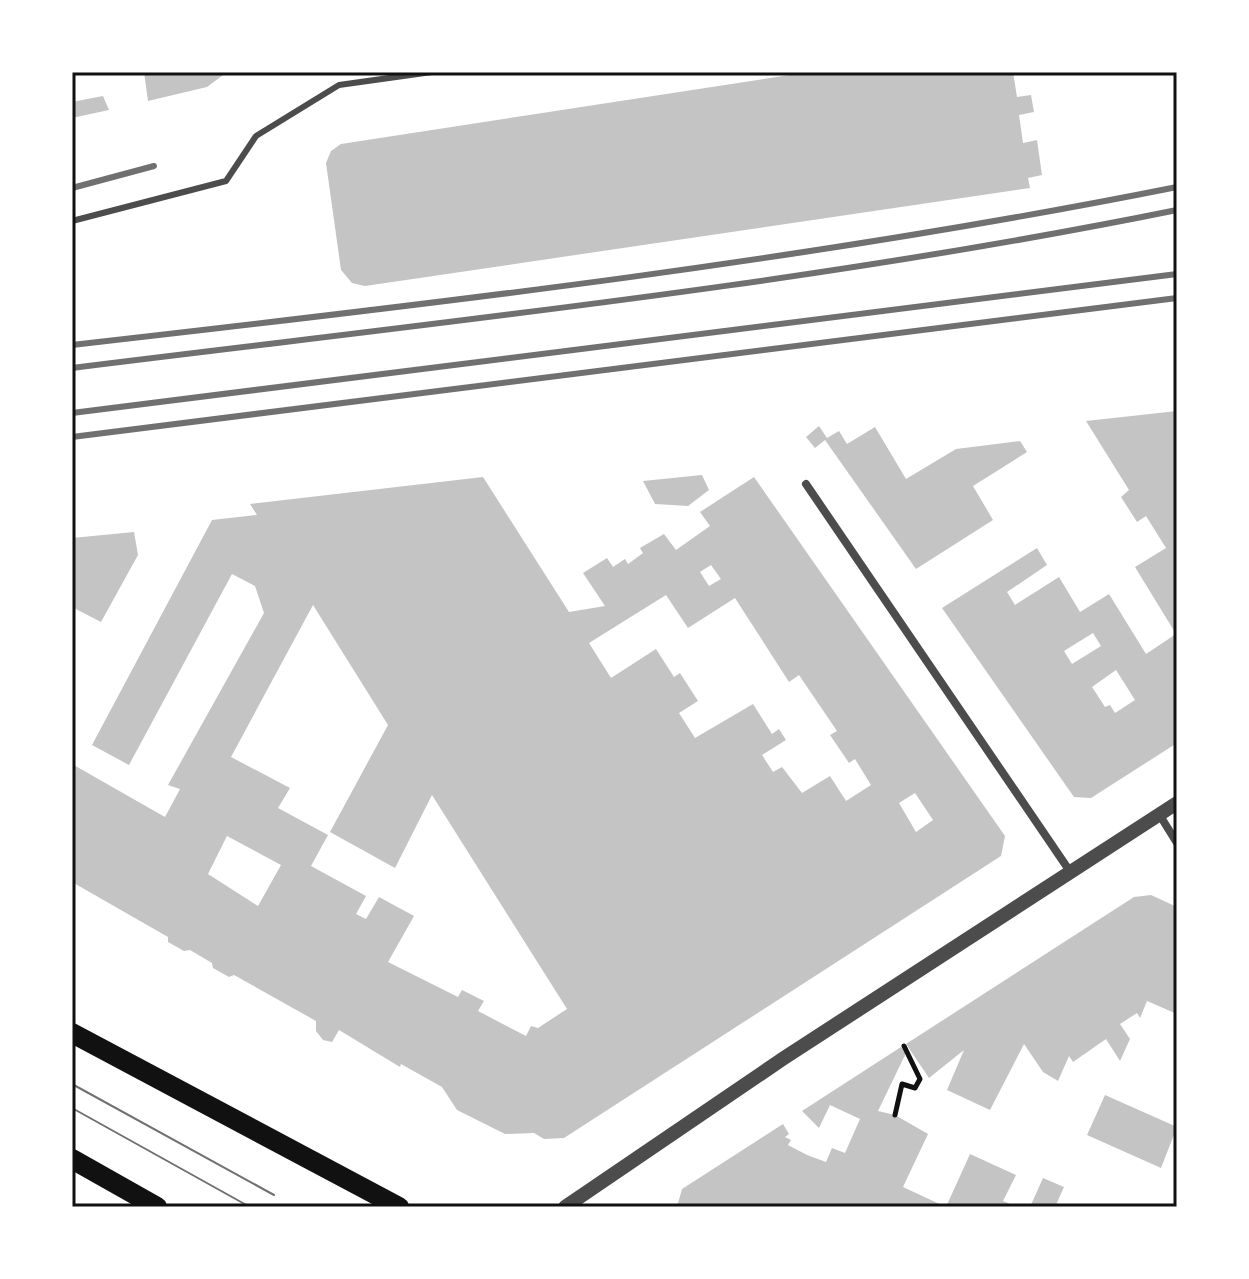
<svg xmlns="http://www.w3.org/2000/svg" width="1249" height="1279" font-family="Jost,sans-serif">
  <rect width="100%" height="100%" fill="#fff"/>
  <path fill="#c4c4c4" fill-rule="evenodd" d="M 144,72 L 227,72 L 207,87 L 148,101 Z
    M 809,72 L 1013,72 L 1017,97 L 1031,95 L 1034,112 L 1019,115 L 1023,143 L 1037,140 L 1042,175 L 1028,178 L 1030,188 L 365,286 L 352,283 L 341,270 L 326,163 L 331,151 L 341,144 Z
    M 103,96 L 109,110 L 72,118 L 72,102 Z
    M 1177,411 L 1177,743 L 1091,798 L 1074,797 L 942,608 L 1037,548 L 1047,565 L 1007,592 L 1015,605 L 1059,577 L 1080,612 L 1109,594 L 1146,654 L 1176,634 L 1135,567 L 1166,548 L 1146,516 L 1137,522 L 1121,497 L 1129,490 L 1086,421 ZM 1093,633 L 1101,646 L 1072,664 L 1064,651 ZM 1116,670 L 1135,700 L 1115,713 L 1110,705 L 1105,707 L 1092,687 Z
    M 819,426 L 827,438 L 839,431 L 847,444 L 875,427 L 906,479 L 956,449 L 1020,441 L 1027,452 L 973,486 L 993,520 L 916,569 L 825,440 L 815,448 L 806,437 Z
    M 702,475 L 709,490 L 688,506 L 655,504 L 643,481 Z
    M 483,477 L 569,612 L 605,606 L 583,573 L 607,558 L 613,567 L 625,559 L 628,564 L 643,553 L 640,548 L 664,534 L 676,550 L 710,526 L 700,512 L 754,477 L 1005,836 L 1001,856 L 564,1138 L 544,1139 L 534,1133 L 505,1134 L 457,1110 L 442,1087 L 401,1064 L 400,1067 L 339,1030 L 332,1042 L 323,1040 L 316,1031 L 316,1021 L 234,975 L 229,977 L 213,968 L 212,963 L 190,950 L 184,951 L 168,942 L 168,937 L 72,882 L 72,764 L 165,817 L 180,789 L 168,785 L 264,613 L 255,586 L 232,574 L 129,765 L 92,745 L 212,520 L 257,515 L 250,504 ZM 711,565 L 721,579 L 709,586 L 700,572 ZM 666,595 L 688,628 L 735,598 L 789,682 L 799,675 L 837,731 L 830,735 L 849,763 L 855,759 L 871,785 L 846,801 L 830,776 L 802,793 L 782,767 L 773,772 L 762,755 L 786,740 L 779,729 L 772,734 L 753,704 L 695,738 L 679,713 L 698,701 L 680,673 L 674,677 L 656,649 L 611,678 L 589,643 ZM 313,605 L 388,725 L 330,832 L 395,868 L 432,795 L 567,1009 L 538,1028 L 531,1026 L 526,1036 L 478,1011 L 484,1001 L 462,990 L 458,997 L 388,962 L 414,916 L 379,897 L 366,919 L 356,914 L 366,896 L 311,866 L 328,835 L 278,808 L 290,788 L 231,757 ZM 915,793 L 933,820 L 916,832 L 899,803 ZM 227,836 L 281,865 L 258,906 L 208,874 Z
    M 134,532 L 138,555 L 101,622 L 72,607 L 72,538 Z
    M 1151,895 L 1177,907 L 1177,1014 L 1147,1001 L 1140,1018 L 1137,1013 L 1120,1024 L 1130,1039 L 1120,1061 L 1106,1039 L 1073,1062 L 1069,1056 L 1058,1081 L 1043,1072 L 1024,1044 L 990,1110 L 947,1090 L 964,1050 L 929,1078 L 906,1044 L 1134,897 Z
    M 901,1047 L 906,1053 L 878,1111 L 895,1115 L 928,1134 L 903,1187 L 946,1207 L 970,1154 L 1016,1175 L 1003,1201 L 1017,1207 L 677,1207 L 682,1189 L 783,1124 L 789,1134 L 785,1137 L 791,1140 L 788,1145 L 807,1155 L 826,1162 L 832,1148 L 845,1153 L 860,1119 L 830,1105 L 819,1128 L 802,1111 Z
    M 1105,1095 L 1177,1127 L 1161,1168 L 1087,1135 Z
    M 1043,1178 L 1064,1187 L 1055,1207 L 1030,1207 Z"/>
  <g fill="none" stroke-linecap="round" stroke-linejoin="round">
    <path stroke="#111" stroke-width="5" d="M 895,1115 L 902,1084 L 915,1088 L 920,1079 L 904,1046"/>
    <path stroke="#4c4c4c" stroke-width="6" d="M 72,221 L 226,181 L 256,136 L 339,85 L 432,72"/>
    <path stroke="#4c4c4c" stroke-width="8" d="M 806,484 L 1069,870
      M 1159,814 L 1177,843"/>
    <path stroke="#4c4c4c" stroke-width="14" d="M 565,1207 L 784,1058 L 1177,803"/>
    <path stroke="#111" stroke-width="20" d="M 72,1033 L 399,1207
      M 72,1159 L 157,1207"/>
    <path stroke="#707070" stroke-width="2" d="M 72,1084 L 274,1195
      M 72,1108 L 250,1207"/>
    <path stroke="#707070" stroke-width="6" d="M 72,188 L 154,166
      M 72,345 C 442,303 812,260 1177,187
      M 72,368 C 441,322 812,284 1177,210
      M 72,413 L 1177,274
      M 72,437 L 1177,298"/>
  </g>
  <rect width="1249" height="1279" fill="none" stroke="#ffffff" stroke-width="148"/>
  <rect x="74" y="74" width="1101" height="1131" fill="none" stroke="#111" stroke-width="3"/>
</svg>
